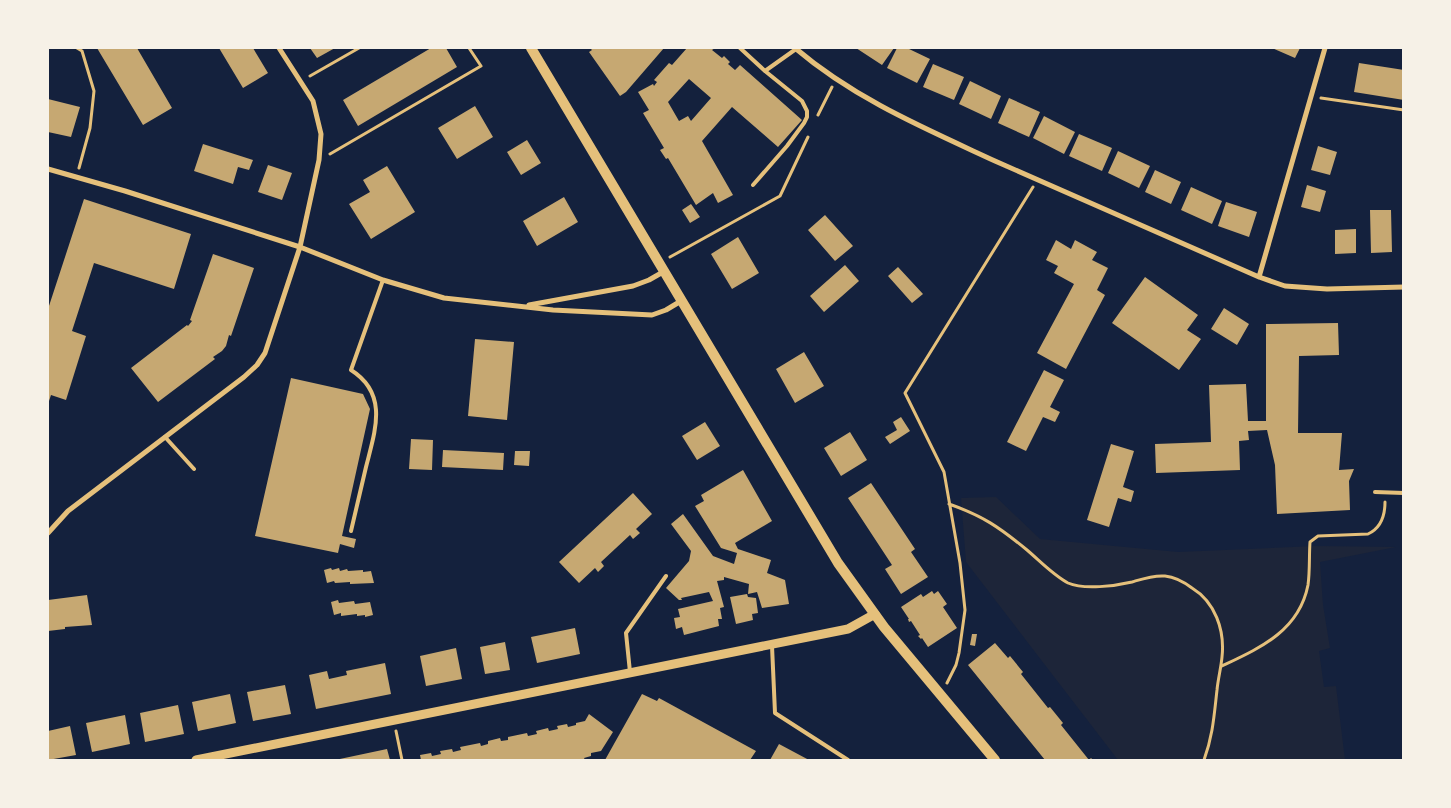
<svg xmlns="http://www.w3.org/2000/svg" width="1451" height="808" font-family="'Fira Sans',sans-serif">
  <rect width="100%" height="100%" fill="#14213d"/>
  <path fill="#1d2539" d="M 996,497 L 1040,539 L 1178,552 L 1315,546 L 1396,547 L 1320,562 L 1323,605 L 1330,648 L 1319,651 L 1324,687 L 1336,686 L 1345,760 L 1118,760 L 966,562 L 961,498 Z"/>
  <path fill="#c6a872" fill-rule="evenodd" d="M 97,48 L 137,48 L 172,108 L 143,125 Z
    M 219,48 L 253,48 L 268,73 L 243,88 Z
    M 310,48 L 335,48 L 317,58 Z
    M 431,48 L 446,48 L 457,67 L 358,126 L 343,100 Z
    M 590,48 L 664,48 L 626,92 L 620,96 L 589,52 L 592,50 Z
    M 687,48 L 715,48 L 712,50 L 722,58 L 724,56 L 730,62 L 728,64 L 735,70 L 740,65 L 802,120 L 778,147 L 732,107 L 702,141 L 733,195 L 718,203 L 713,193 L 696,205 L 668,158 L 666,159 L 660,150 L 664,148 L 643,113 L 649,110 L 638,92 L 653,84 L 654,86 L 657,82 L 654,80 L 669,63 L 672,65 ZM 689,79 L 711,98 L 691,121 L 688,116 L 679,121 L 668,102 Z
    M 856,48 L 894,48 L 882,65 Z
    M 897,48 L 907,48 L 930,59 L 917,83 L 887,68 Z
    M 1272,48 L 1300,48 L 1295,58 Z
    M 1359,63 L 1404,70 L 1404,100 L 1354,92 Z
    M 933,64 L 964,77 L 954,100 L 923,87 Z
    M 970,81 L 1001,96 L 991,119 L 959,104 Z
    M 1009,98 L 1040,112 L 1029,137 L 998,123 Z
    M 48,99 L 80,107 L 71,137 L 48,132 Z
    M 475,106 L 493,137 L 457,159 L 438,128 Z
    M 1044,116 L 1075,132 L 1064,154 L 1033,138 Z
    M 1079,134 L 1112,148 L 1102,171 L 1069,156 Z
    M 527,140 L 541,163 L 521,175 L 507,152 Z
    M 203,144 L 253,160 L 249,170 L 238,167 L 233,184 L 194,171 Z
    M 1318,146 L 1337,152 L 1330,175 L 1311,170 Z
    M 1118,151 L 1150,166 L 1139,188 L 1108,173 Z
    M 268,165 L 292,173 L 282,200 L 258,192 Z
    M 387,166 L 415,212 L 371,239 L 349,204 L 370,192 L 363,180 Z
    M 1155,170 L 1181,182 L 1171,204 L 1145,192 Z
    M 1307,185 L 1326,191 L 1320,212 L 1301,207 Z
    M 1191,187 L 1222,201 L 1212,224 L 1181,210 Z
    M 564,197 L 578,222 L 537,246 L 523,221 Z
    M 84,199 L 191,234 L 174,289 L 94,263 L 72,331 L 86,336 L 66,400 L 51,395 L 49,401 L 48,401 L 48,309 Z
    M 1226,202 L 1257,212 L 1249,237 L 1218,226 Z
    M 691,204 L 700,217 L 690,223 L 682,210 Z
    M 1370,210 L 1391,210 L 1392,252 L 1371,253 Z
    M 825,215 L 853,246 L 835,261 L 808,230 Z
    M 1356,229 L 1356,253 L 1335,254 L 1335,230 Z
    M 738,237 L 759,273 L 732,289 L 711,254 Z
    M 1056,240 L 1071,249 L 1075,240 L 1097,252 L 1092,260 L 1108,268 L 1097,290 L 1105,295 L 1066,369 L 1037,353 L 1074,284 L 1054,273 L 1058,266 L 1046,260 Z
    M 213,254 L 254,268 L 231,336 L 229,335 L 226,346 L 222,351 L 213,357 L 215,359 L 158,402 L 131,368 L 187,325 L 188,326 L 192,321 L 190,320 Z
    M 845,265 L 859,281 L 824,312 L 810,296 Z
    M 898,267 L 923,294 L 912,303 L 888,276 Z
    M 1145,277 L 1198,315 L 1187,330 L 1201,339 L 1179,370 L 1112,323 Z
    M 1224,308 L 1249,324 L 1237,345 L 1211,329 Z
    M 1338,323 L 1339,355 L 1299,356 L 1298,433 L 1342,433 L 1339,470 L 1354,469 L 1349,481 L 1350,510 L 1277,514 L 1275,465 L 1267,430 L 1248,431 L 1249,440 L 1239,441 L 1240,470 L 1156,473 L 1155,444 L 1211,442 L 1209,385 L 1246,384 L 1248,421 L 1266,421 L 1266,324 Z
    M 475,339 L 514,342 L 507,420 L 468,416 Z
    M 804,352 L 824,386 L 795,403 L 776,369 Z
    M 1044,370 L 1064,380 L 1050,407 L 1060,412 L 1055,422 L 1043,417 L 1026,451 L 1007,442 Z
    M 291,378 L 363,394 L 370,409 L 342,536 L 356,539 L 354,548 L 340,544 L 338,553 L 255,536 Z
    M 901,417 L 910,431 L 890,444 L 885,437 L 897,430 L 893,422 Z
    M 705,422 L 720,446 L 697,460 L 682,436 Z
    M 850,432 L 867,460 L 841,476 L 824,448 Z
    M 411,439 L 433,440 L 432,470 L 409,469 Z
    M 1111,444 L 1134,451 L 1123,487 L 1134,491 L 1131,502 L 1118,498 L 1109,527 L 1087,520 Z
    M 443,450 L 504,453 L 503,470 L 442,467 Z
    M 515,451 L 530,451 L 529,466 L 514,465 Z
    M 743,470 L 772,521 L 735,543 L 738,549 L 771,560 L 767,573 L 785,580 L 789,604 L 762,608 L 757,592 L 748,594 L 749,584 L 724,577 L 724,580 L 717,581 L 724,607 L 720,608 L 722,619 L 718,619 L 719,626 L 684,635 L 682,627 L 676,629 L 674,618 L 680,617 L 678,609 L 713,601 L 709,592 L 681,598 L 682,600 L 679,600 L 666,588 L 689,561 L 691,551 L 671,524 L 683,514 L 713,556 L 734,564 L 737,553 L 721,548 L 695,506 L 704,501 L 701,495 Z
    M 871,483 L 915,549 L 911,552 L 928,577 L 901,594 L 885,569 L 892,565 L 848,498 Z
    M 633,493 L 652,514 L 636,529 L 640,533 L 633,539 L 630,535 L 601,562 L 604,566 L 598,572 L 595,568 L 579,583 L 559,562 Z
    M 331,568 L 332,570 L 339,568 L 340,571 L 347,569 L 348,571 L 363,570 L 363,572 L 371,571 L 374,583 L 350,584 L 350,582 L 335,583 L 334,581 L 327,583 L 324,570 Z
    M 932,591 L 934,594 L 938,591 L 947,604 L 943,607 L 957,628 L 928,647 L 922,638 L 921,639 L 918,636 L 920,635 L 911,621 L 909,622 L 908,619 L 909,619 L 901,607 L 921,594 L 923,597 Z
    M 747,594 L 748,597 L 756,598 L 758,613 L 752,614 L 753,620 L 736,624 L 730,597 Z
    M 87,595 L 92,625 L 65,627 L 65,629 L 48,631 L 48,600 Z
    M 338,600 L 339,603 L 354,601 L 355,604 L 370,602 L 373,615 L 365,617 L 365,615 L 357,616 L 357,614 L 341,616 L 341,613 L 334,615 L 331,602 Z
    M 575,628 L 580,654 L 537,663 L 531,637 Z
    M 972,634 L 977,634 L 975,646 L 970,645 Z
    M 505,642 L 510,670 L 485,674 L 480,647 Z
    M 995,643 L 1008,658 L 1010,656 L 1023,672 L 1021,674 L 1048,708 L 1050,707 L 1063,723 L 1061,725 L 1089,760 L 1091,758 L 1093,760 L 1045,760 L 968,665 Z
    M 456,648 L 462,679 L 426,686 L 420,656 Z
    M 385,663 L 391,694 L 316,709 L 309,675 L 327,671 L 329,679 L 347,675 L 346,671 Z
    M 285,685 L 291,714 L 253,721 L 247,692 Z
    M 230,694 L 236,723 L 198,731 L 192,702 Z
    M 642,694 L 657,701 L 659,698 L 756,751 L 750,760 L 605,760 Z
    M 178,705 L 184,734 L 145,742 L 140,713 Z
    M 589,714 L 613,732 L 601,751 L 591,753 L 591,756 L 584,758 L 585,760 L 421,760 L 420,755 L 431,753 L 432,756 L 441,754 L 440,751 L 452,749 L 453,752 L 461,750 L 460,747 L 480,743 L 481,746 L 488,744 L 488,741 L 500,738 L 501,741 L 508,740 L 508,737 L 527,733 L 528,736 L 537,734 L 536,731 L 548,728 L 549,731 L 558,729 L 557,726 L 567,724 L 568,727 L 576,725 L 576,723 L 585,721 Z
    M 125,715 L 130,744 L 92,752 L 86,723 Z
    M 70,726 L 76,755 L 48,760 L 48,731 Z
    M 779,744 L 809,760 L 770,760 Z
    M 387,749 L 390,760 L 335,760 Z"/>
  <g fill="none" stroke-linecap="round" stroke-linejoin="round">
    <path stroke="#e5c07b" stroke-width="3" d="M 77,48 L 82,51 L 94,91 L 90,128 L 79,168
      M 310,76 L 359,48
      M 1321,98 L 1404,110
      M 818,115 L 832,87
      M 330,154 L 481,66 L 469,48
      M 670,257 L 780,196 L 808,137
      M 949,504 C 983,516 999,527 1027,550 C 1040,561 1053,575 1068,583 C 1084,590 1115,586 1132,582 C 1142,579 1153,575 1165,576 C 1175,577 1184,582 1192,588 C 1215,602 1225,630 1222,657 C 1221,668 1218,679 1217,690 C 1214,716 1213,735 1204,760
      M 1222,666 C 1260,648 1299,631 1308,585 C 1310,571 1309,556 1310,542 L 1318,536 L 1368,534 C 1381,528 1385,516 1385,502
      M 947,683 L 956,665 L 959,653 L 965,610 L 960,563 L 944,472 L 905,393 L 1033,187
      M 396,731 L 402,760"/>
    <path stroke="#e5c07b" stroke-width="4" d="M 740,48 L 765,71 L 802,101 L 807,111 L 807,117 L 804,123 L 787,146 L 753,185
      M 765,71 L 796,49
      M 165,437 L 194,469
      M 1375,492 L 1404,493
      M 351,531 C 356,510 361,488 366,467 C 375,431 389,394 351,370 L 383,280
      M 772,646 L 775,713 L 848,760
      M 630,672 L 626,633 L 666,576"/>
    <path stroke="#e5c07b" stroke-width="5" d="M 795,48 C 855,99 924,128 995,161 C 1083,200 1171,238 1259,277 L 1285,286 L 1327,289 L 1404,287
      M 48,169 L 125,191 L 300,247 L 383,280 L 444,298 L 553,310 L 652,315 L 666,310 L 681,301
      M 1259,277 L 1325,48
      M 529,305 L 633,286 L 649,280 L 663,272
      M 48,533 L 68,511 L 244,377 L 257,365 L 265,353 L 300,247 L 319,160 L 321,134 L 313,101 L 279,48"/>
    <path stroke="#e5c07b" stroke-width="9" d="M 196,760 L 848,629 L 875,614"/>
    <path stroke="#e5c07b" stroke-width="10" d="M 531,48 L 838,563 L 884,627 L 995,760"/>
  </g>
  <rect width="1451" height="808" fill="none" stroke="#f6f1e7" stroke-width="98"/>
</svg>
